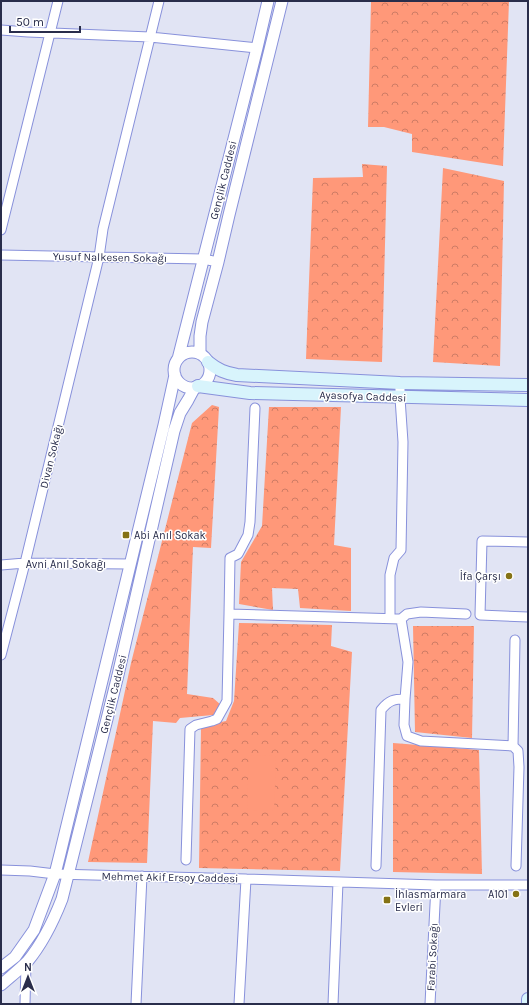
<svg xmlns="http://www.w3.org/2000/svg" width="529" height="1005" font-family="Karla,sans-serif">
  <defs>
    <pattern id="forest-crowns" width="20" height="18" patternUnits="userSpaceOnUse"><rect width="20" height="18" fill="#ff9879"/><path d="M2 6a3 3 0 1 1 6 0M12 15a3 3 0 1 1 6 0" fill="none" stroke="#ce7c65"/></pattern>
  </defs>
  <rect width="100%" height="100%" fill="#e1e4f4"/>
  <path fill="url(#forest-crowns)" d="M 371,1 L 509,1 L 503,166 L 412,152 L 412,134 L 384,127 L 368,127 Z
    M 362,164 L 387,166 L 382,362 L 306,359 L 313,178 L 363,177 Z
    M 443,168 L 504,181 L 500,366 L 433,362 Z
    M 212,405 L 219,407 L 211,548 L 193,547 L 187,694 L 213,698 L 221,705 L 213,715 L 180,718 L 176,723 L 153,721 L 147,863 L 88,862 L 131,663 L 192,423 Z
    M 269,407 L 341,407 L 334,545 L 351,548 L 351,611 L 300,608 L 298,589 L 272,588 L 273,610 L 239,604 L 241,562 L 262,526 Z
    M 239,623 L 332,625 L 331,646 L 352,652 L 340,871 L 199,868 L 201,726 L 226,721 L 234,701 Z
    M 413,626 L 474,626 L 472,738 L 415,732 Z
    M 393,743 L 406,744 L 479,750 L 482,874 L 393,872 Z"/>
  <path fill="#ff9879" d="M 249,755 L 276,756 L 274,811 L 247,810 Z"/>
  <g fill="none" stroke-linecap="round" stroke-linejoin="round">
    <g stroke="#8891db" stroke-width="11">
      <path id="minor" d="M 1,30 L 28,32 L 150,37 L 257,48
        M 1,230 L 58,1
        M 1,255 L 203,259 L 218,262
        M 528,542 L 482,541 L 480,615 L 528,617
        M 1,565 L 25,563 L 130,564
        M 229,614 L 230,558 L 238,554 L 248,535 L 250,522 L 255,408
        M 390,618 L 390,575 L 394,558 L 401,550 L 403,442 L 400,398 L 400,383
        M 1,655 L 25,563 L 99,257 L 103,229 L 159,1
        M 405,699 L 404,725 L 407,736 L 421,741 L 513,746 L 515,640
        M 513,746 L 518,751 L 519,767 L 516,866
        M 186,860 L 190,729 L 196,725 L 212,721 L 217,719 L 227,701 L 229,614 L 401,619 L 407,614 L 421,612 L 466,614
        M 376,866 L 381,710 C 389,700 394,699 405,699 L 408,662 L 401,619
        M 1,870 L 30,871 L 55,874 L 246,879 L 436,885 L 528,885
        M 25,1004 L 26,963
        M 136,1004 L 142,876
        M 239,1004 L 246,879
        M 333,1004 L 338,882
        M 430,1004 L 436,885"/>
    </g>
    <g stroke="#8891db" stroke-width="13">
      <path id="tertiary" d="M174 370a18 18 0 1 1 36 0a18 18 0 1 1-36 0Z
        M 200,354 L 200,336 L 202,322 L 218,262 L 229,215 L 282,1
        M 178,359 L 257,48 L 268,1
        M 1,968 L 15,957 L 34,930 L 55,874 L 60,854 L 164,425 L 175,375
        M 1,985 C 10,977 19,970 27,962 C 43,943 53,922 62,899 L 118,675 L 174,431 L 180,413 L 188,400 L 195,387"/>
    </g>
    <g stroke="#8891db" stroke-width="14">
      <path id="secondary" d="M 208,362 C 218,370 225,373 237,375 L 400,383 L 528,385
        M 198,386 L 250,393 L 528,400
        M 528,1004 L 528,999"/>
    </g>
    <use href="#minor" stroke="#fff" stroke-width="9"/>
    <use href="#tertiary" stroke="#fff" stroke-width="11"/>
    <use href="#secondary" stroke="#d8f4fc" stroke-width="12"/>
  </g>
  <g fill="#857315" stroke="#fff" stroke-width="1.5">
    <rect x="122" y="531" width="8" height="8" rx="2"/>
    <circle cx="509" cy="576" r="4"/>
    <circle cx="516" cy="894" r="4"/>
    <rect x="383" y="896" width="8" height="8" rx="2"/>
  </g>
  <g text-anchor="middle" stroke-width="3" stroke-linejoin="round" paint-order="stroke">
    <g font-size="11" fill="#292d4b" stroke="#fff">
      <text transform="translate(223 180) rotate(-76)" y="4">Gençlik Caddesi</text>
      <text transform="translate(110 257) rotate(1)" y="4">Yusuf Nalkesen Sokağı</text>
      <text transform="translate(363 396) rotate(2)" y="4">Ayasofya Caddesi</text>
      <text transform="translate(51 456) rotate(-76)" y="4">Divan Sokağı</text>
      <text x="66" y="568">Avni Anıl Sokağı</text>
      <text transform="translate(113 694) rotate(-76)" y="4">Gençlik Caddesi</text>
      <text transform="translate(170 877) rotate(1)" y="4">Mehmet Akif Ersoy Caddesi</text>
      <text transform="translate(432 957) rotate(-87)" y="4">Farabi Sokağı</text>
    </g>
    <g font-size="11" fill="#292d4b" stroke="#fff" text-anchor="start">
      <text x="134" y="539">Abi Anıl Sokak</text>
      <text x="501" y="580" text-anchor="end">İfa Çarşı</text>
      <text x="395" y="898">İhlasmarmara<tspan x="395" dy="13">Evleri</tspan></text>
      <text x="508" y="898" text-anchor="end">A101</text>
    </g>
  </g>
  <rect width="529" height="1005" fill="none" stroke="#292d4b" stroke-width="4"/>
  <g transform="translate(28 977)" stroke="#ffffff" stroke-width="3" paint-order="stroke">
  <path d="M0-3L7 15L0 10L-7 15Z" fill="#292d4b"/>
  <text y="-6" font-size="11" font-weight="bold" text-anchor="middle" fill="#292d4b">N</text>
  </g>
  <path d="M10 26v6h70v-6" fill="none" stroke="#292d4b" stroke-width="2"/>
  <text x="16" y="26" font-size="12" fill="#292d4b" stroke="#ffffff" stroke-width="3" paint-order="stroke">50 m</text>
</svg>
